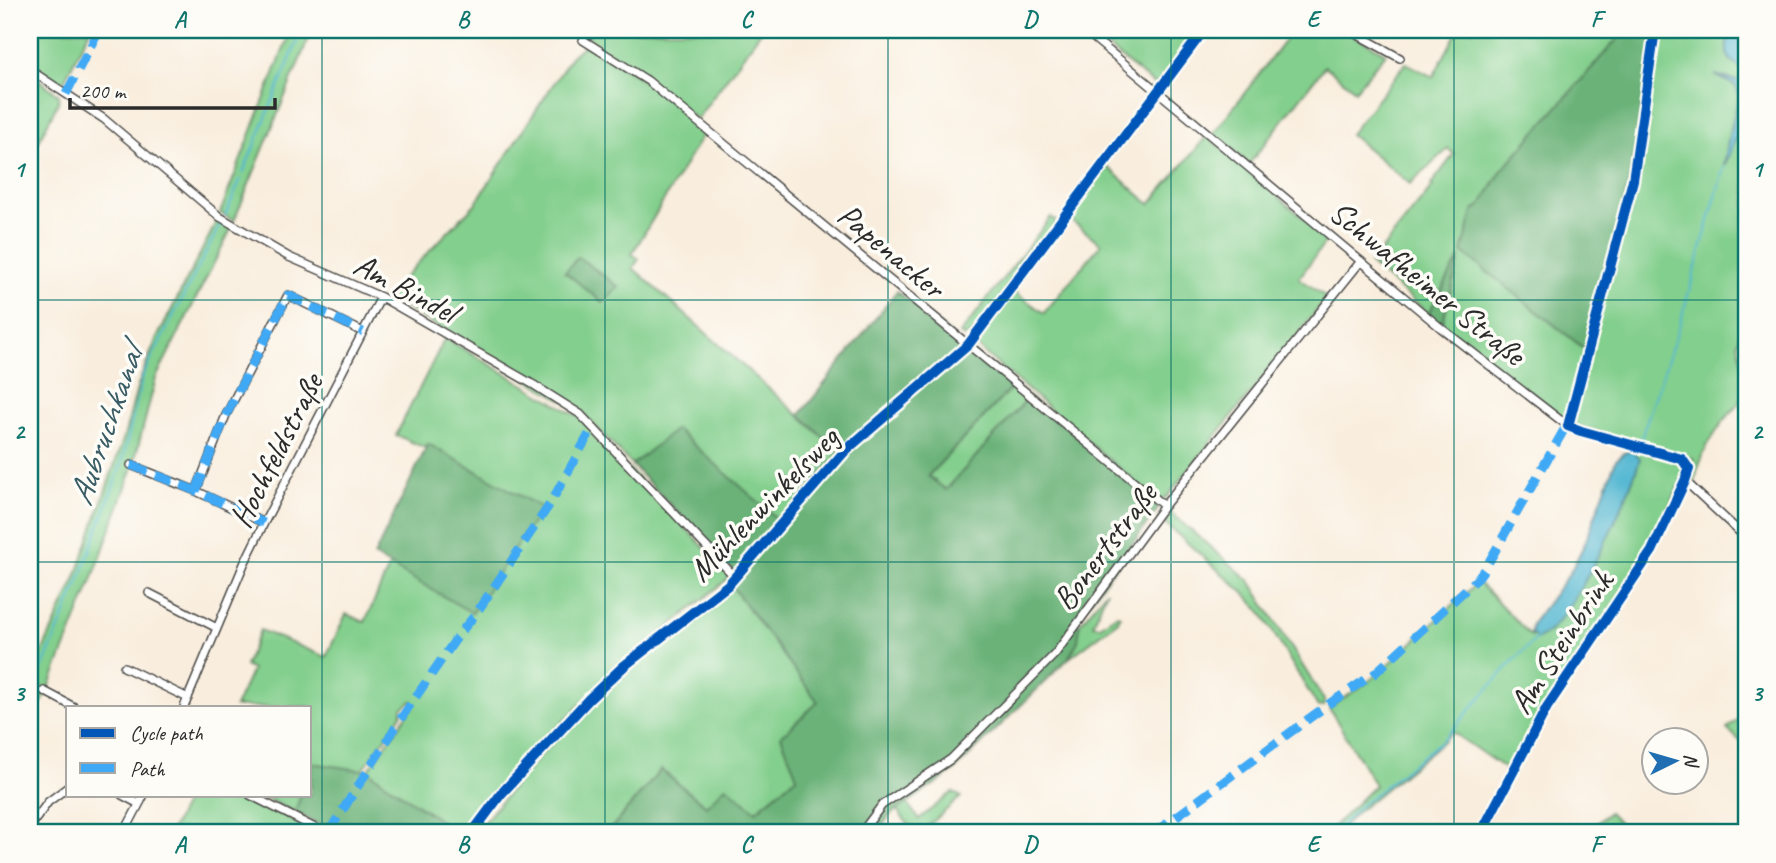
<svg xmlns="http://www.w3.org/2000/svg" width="1776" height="863" font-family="Caveat,sans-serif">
  <rect width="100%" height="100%" fill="#fdfcf7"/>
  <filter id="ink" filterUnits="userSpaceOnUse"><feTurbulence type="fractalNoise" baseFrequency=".0143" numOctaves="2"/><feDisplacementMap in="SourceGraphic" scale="14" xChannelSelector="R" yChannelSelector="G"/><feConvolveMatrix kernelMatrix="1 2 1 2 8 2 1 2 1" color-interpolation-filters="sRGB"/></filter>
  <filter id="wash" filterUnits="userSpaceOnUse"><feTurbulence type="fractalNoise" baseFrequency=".00686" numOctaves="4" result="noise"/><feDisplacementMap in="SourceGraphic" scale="28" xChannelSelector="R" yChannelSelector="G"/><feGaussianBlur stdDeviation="1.57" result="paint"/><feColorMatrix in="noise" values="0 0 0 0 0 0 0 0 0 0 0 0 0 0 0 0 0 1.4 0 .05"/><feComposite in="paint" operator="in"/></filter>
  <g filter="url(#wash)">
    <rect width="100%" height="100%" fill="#f9eede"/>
    <path fill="#83cf8d" stroke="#577d5c" stroke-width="2" fill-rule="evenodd" d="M 30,30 L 90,30 L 61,87 L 30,65 Z
      M 291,30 L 312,30 L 234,221 L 220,213 Z
      M 591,30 L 762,30 L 697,119 L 591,42 L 588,36 Z
      M 1087,30 L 1201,30 L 1156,86 Z
      M 1293,30 L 1344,30 L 1386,53 L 1355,90 L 1325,66 L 1249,164 L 1213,134 Z
      M 1458,30 L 1746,30 L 1746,315 L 1738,343 L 1746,382 L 1739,403 L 1722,423 L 1707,446 L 1697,471 L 1695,484 L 1692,477 L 1694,459 L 1570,424 L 1442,325 L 1370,264 L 1433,186 L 1431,185 L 1454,154 L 1448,149 L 1410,184 L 1350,134 L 1406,63 L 1433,77 Z
      M 585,44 L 645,81 L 705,131 L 632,254 L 639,259 L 633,268 L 840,452 L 780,522 L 676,430 L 632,465 L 581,411 L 386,296 L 475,204 L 571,57 ZM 578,257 L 619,287 L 565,273 Z
      M 30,73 L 59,95 L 58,103 L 30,158 Z
      M 1207,136 L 1328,239 L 1299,278 L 1327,298 L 1167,497 L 1158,501 L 974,344 L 1013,291 L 1044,313 L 1101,244 L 1067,217 L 1105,165 L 1150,204 Z
      M 1051,217 L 1057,222 L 973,334 L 964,337 L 960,334 Z
      M 218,219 L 232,227 L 156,378 L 132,470 L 90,586 L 48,690 L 30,682 L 30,678 L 75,580 L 124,437 L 138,385 L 156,340 Z
      M 445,338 L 579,417 L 728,572 L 729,578 L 615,671 L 538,746 L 497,793 L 467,833 L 458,833 L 368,771 L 413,706 L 412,701 L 402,708 L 402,714 L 362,771 L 312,764 L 310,768 L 310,707 L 235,707 L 252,670 L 245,666 L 260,630 L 326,657 L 346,614 L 365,622 L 390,565 L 472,613 L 541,508 L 428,444 L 425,448 L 396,435 Z
      M 1014,385 L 1029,397 L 946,490 L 928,476 Z
      M 1630,448 L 1681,462 L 1686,470 L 1684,476 L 1649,550 L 1510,772 L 1452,732 L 1440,744 L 1357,812 L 1337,833 L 1327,833 L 1375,785 L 1329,708 L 1376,676 L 1478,582 L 1531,636 L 1550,617 L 1603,531 Z
      M 1167,510 L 1250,581 L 1324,700 L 1324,706 L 1318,707 L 1261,612 L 1244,593 L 1159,518 L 1163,511 Z
      M 731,585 L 818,702 L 798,777 L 755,811 L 706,806 L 661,770 L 607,833 L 475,833 C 522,775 571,718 627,668 C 660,639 697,613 731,585 Z
      M 1107,590 L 1093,625 L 1100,626 L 1116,615 L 1120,616 L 1118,621 L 1068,659 L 1078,641 L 1079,625 Z
      M 30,686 L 46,695 L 30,723 Z
      M 1746,713 L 1746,746 L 1727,729 Z
      M 953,792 L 961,797 L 926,828 L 929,833 L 915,833 L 897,810 L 907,803 L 919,819 Z
      M 189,795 L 242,795 L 320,833 L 170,833 Z
      M 259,795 L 301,795 L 295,812 Z
      M 1609,812 L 1630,833 L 1586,833 Z"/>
    <path fill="#6ab278" stroke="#4a6e52" stroke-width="2" d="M 1625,30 L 1654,30 L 1630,179 L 1586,350 L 1462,252 L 1473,211 L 1481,205 L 1502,170 Z
      M 578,257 L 619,287 L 603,303 L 565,272 Z
      M 1460,257 L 1442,325 L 1428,314 Z
      M 897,291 L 1014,385 L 928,476 L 946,490 L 1029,397 L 1157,501 L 1158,509 L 1075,622 L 1080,626 L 1078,641 L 1068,659 L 954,771 L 891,814 L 877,833 L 607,833 L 661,770 L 706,806 L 726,786 L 756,811 L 797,777 L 781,736 L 818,702 L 731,585 L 739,577 L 632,465 L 676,429 L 783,524 L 840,452 L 800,415 Z
      M 428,444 L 542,508 L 472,613 L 374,556 Z
      M 311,763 L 368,771 L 458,833 L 334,833 L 295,812 L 301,795 L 310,795 Z"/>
    <path fill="#54b8d2" stroke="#40727e" stroke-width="2" d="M 1730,30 L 1746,30 L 1746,71 C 1724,60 1724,52 1730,30 Z
      M 1715,75 L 1737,81 L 1746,80 C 1746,112 1738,138 1724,167 L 1729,135 L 1739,97 L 1736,86 Z
      M 1632,451 L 1640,458 C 1630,495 1571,626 1537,639 L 1531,633 L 1532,624 L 1571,571 L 1585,543 L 1616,460 L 1626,452 Z"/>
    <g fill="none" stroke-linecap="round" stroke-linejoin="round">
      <path stroke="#54b8d2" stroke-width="2" d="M 243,173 L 302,30
        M 225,216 L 241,178
        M 1639,444 L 1679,327 L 1724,167
        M 30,697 L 79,581 L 122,462 L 143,375 L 222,221
        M 1334,833 L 1360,806 L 1444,739 L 1512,662 L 1537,638"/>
    </g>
  </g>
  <g filter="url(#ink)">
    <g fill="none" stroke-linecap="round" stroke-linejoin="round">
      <g stroke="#4a4846" stroke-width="10">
        <path id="minor" d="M 1084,30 L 1441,328 L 1568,426 L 1581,431 L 1682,459 L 1689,469 L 1685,481 L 1652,551 L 1547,707 L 1481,833
          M 1349,30 L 1400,58
          M 583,40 L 648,81 L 1164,506
          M 30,70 L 104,119 L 220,217 L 289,257 L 381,297 L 534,385 L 580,414 L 735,577
          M 131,465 L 196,491 L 264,523
          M 1685,481 L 1746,538
          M 196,491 L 226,415 L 288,295 L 363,332
          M 149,593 L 217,628
          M 124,667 L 188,698
          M 44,691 L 74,707
          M 184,707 L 244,564 L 264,523 L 381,297
          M 122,795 L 139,804
          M 250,795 L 325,833
          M 30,827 L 48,802 L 68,787
          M 124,833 L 144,795
          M 472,833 L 501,794 L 589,699 L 624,666 L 728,585 L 845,451 L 968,345 L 1204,30
          M 861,833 L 882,805 L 951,759 L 1055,654 L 1164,506 L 1361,261"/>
      </g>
      <use href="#minor" stroke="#fff" stroke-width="7"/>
      <path stroke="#3fa9f5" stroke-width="9" stroke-dasharray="18 9" stroke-linecap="butt" d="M 66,94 L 99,30
        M 131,465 L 196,491 L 264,523
        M 196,491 L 226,415 L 288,295 L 363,332
        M 328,833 L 406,711 L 460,633 L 475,615 L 550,504 L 593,427
        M 1154,833 L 1330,703 L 1374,674 L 1476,580 L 1486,567 L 1569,421"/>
      <g stroke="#fdfcf7" stroke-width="15">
        <path id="cycleway" d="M 472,833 L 501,794 L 589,699 L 624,666 L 728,585 L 845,451 L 968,345 L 1204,30
          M 1481,833 L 1547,707 L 1652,551 L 1685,481 L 1689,469 L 1682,459 L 1581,431 L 1568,426 L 1633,180 L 1655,30"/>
      </g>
      <use href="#cycleway" stroke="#0057b8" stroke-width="10"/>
    </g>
  </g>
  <path fill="none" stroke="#0f766e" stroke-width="2" stroke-opacity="0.55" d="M 322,30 L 322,833M 605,30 L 605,833M 888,30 L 888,833M 1171,30 L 1171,833M 1454,30 L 1454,833M 30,300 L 1746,300M 30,562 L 1746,562"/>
  <g text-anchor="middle" stroke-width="7" stroke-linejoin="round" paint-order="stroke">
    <g font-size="33" fill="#2b2b2b" stroke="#fdfcf7">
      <text transform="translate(892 250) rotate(40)" y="12">Papenacker</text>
      <text transform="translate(1428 282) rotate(39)" y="12">Schwafheimer Straße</text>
      <text transform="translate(406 287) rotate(28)" y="12">Am Bindel</text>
      <text transform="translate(275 450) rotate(-63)" y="12">Hochfeldstraße</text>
      <text transform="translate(763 503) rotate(-46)" y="12">Mühlenwinkelsweg</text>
      <text transform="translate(1104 546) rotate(-53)" y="12">Bonertstraße</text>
      <text transform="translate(1560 642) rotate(-57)" y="12">Am Steinbrink</text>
    </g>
    <g font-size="35" font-style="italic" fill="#395c65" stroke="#fdfcf7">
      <text transform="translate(105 426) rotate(-71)" y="12">Aubruchkanal</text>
    </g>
  </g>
  <rect width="1776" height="863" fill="none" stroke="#fdfcf7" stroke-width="77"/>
  <rect x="66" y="706" width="245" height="91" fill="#fdfcf7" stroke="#a9a8a5" stroke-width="2"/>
  <rect x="80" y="728" width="35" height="10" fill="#0057b8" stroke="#a9a8a5" stroke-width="2"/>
  <text x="130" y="740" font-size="21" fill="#2b2b2b">Cycle path</text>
  <rect x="80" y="763" width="35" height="10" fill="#3fa9f5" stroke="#a9a8a5" stroke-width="2"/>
  <text x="130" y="776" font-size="21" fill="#2b2b2b">Path</text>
  <g transform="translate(1675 761) rotate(85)"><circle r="33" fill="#fdfcf7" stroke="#a9a8a5" stroke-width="2"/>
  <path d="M0-5L12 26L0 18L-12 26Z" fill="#1f6fb2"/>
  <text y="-10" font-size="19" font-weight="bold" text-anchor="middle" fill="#2b2b2b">N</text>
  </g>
  <path d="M70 98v10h205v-10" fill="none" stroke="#2b2b2b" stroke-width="3.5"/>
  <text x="80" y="98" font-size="21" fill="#2b2b2b" stroke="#fdfcf7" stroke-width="5" paint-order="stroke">200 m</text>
  <rect x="38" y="38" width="1700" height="786" fill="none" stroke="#0f766e" stroke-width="2.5"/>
  <g font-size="23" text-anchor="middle" font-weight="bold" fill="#0f766e">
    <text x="180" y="27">A</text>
    <text x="463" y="27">B</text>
    <text x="746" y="27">C</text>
    <text x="1030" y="27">D</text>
    <text x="1313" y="27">E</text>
    <text x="1596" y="27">F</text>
    <text x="19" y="177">1</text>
    <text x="1757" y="177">1</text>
    <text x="19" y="439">2</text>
    <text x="1757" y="439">2</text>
    <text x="19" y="701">3</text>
    <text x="1757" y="701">3</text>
    <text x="180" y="852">A</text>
    <text x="463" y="852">B</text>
    <text x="746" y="852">C</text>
    <text x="1030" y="852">D</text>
    <text x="1313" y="852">E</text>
    <text x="1596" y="852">F</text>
  </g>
</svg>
